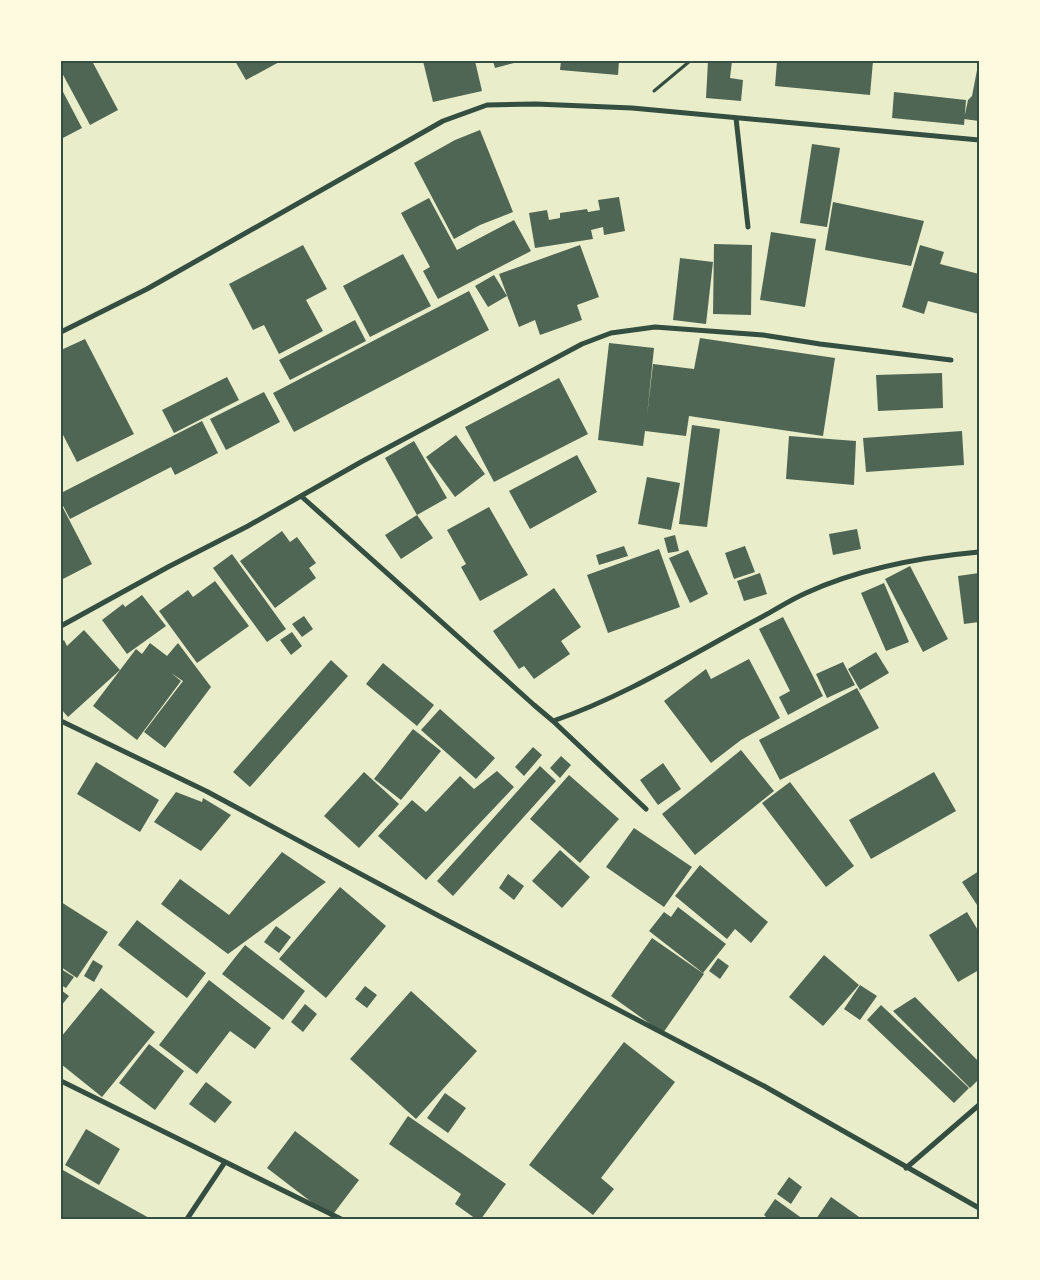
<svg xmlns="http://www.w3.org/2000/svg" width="1040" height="1280" font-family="'Space Grotesk',sans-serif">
  <rect width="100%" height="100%" fill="#e9edc9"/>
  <path fill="#4f6655" d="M 61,61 L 92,61 L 118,110 L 90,125 L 61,71 Z
    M 235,61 L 281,61 L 246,80 Z
    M 423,61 L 475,61 L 482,91 L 433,102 Z
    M 493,61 L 518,61 L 518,62 L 495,68 Z
    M 561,61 L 619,61 L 618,75 L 560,70 Z
    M 708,61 L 732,61 L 730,78 L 743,80 L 741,101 L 706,98 Z
    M 777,61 L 873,61 L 870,95 L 775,86 Z
    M 978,65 L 979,65 L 979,121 L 964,119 L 968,100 L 972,96 Z
    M 61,88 L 82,128 L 61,139 Z
    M 894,92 L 966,100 L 964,125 L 892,118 Z
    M 480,130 L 513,212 L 480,225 L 454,239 L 414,163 L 455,140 Z
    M 812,144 L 840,148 L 827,227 L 800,223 Z
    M 619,197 L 625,231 L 604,235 L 603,227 L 591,230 L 593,239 L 535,248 L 529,213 L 547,210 L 549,220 L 560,218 L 560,213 L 587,209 L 588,212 L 600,210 L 598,200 Z
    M 429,198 L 457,250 L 514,220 L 531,251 L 438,299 L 423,271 L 430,267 L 401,213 Z
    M 833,202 L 924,221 L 911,266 L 825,250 Z
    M 771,232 L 816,239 L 805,307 L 760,300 Z
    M 714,244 L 752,245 L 751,315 L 713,314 Z
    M 303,245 L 327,289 L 306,300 L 323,331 L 279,354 L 264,325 L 253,330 L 229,284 Z
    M 580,245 L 599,297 L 577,305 L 582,320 L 540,335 L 535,320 L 519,327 L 499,274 Z
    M 920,245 L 944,252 L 940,264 L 979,274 L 979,314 L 928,301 L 924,314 L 902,307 Z
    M 403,254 L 431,306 L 370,337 L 343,286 Z
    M 680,258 L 713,262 L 706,324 L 673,320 Z
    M 494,275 L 507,296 L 488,307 L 475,286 Z
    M 469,291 L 489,330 L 294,432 L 273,393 Z
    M 355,320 L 366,341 L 290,380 L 279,360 Z
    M 700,338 L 835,358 L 823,436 L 689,416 L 686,436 L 645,431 L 643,446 L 598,440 L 609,343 L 654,348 L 647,416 L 653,364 L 694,369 Z
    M 85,339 L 134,434 L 77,462 L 61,431 L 61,350 Z
    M 942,373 L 943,408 L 878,411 L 876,375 Z
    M 227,377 L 239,400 L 174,433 L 162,410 Z
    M 559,378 L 588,434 L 494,482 L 465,427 Z
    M 264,392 L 280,422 L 226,450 L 210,419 Z
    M 202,421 L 218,453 L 175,475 L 171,467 L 70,519 L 61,502 L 61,493 Z
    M 692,425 L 720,429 L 707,527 L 679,524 Z
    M 962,431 L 964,465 L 866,472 L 863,438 Z
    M 456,435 L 485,474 L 455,497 L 426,457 Z
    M 789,436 L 856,441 L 854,485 L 786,479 Z
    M 414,441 L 447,498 L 417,515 L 385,458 Z
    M 577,455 L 597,492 L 530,529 L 509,491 Z
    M 647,477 L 680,483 L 671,530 L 638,524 Z
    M 61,504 L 92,564 L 61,580 Z
    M 489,507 L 528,575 L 480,601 L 461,567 L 466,564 L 447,530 Z
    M 417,515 L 433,538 L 401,559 L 385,535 Z
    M 857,529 L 861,549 L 833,555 L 829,534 Z
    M 282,531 L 290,542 L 297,537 L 316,563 L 309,568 L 316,578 L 275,608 L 240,561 Z
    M 675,535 L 679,551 L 668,553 L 664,538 Z
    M 624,546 L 628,556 L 599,565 L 596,555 Z
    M 745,546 L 755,572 L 734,579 L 725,553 Z
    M 659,549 L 680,607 L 608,633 L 587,575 Z
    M 688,550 L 708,594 L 690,603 L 669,558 Z
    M 232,554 L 286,629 L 267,642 L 213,568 Z
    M 910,566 L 948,639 L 923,652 L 885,579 Z
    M 760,573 L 767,594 L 744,601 L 737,581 Z
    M 979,573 L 979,622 L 964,624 L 958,576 Z
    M 215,581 L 249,626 L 197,663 L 159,611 L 188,590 L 193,597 Z
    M 884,583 L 909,642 L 886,651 L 861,593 Z
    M 554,588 L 581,627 L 561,641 L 570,654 L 534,679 L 524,666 L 519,669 L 493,631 Z
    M 142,595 L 166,626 L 127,654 L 102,620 L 123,604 L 125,607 Z
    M 304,616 L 313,629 L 302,637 L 292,624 Z
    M 783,617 L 823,696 L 788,715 L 779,697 L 790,691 L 759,629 Z
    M 84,630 L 120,670 L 68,717 L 61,709 L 61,642 L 64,640 L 67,646 Z
    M 292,632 L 302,646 L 291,655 L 280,640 Z
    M 150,643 L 167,656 L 178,643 L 211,687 L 165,748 L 144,732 L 183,681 L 171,673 L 181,681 L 137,740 L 93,706 L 136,649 L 142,654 Z
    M 876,652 L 889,673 L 860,690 L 848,669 Z
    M 749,659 L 780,718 L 741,740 L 711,763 L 664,701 L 706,669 L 711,679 Z
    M 331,660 L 348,676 L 250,787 L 233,772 Z
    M 843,662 L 855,685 L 827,698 L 816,674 Z
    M 383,663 L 434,705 L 417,726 L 366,684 Z
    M 857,688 L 879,728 L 780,780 L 759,740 Z
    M 440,709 L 495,758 L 476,779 L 421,730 Z
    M 413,729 L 441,751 L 401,800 L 374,779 Z
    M 533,747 L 542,755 L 524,776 L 515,767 Z
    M 741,750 L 774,791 L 695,855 L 662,814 Z
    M 561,756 L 571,765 L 560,778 L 550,768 Z
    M 96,762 L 159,800 L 140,832 L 77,794 Z
    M 663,763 L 681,789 L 658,805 L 640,780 Z
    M 540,766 L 556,781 L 453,896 L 437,881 Z
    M 497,771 L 514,787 L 426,880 L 378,836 L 412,800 L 426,812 L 460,776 L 474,789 Z
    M 364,772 L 399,804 L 359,848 L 324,816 Z
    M 934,772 L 956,811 L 871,859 L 849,820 Z
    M 569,775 L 619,819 L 580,863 L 530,819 Z
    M 790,782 L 854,866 L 826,887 L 762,803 Z
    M 176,792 L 202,802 L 203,798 L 231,815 L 201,851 L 154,822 Z
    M 634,828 L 692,867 L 664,907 L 606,867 Z
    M 560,850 L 590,877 L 562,908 L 532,881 Z
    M 282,852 L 326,882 L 228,954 L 161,904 L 180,879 L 229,915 Z
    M 700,865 L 768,922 L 751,943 L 735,929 L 727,939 L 675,896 Z
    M 979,871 L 979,908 L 962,882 Z
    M 508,874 L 524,886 L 514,900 L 499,888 Z
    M 340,887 L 386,926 L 326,998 L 279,959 Z
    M 61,902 L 108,932 L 77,978 L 61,967 Z
    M 678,907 L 726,944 L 703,973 L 649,931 L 664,912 L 671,917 Z
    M 967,912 L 979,932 L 979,970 L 958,982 L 929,935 Z
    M 137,920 L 206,973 L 187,998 L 118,945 Z
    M 276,926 L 291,937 L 279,953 L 264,942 Z
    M 652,938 L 704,974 L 663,1033 L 611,996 Z
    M 245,945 L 305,991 L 283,1020 L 222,974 Z
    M 824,955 L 859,985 L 823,1026 L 789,997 Z
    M 718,958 L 729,966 L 720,979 L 709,971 Z
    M 93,960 L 103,966 L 94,982 L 84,976 Z
    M 61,969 L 74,977 L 66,988 L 61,985 Z
    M 209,980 L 271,1028 L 255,1049 L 230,1031 L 197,1074 L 159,1045 Z
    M 860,985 L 877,996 L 860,1020 L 844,1009 Z
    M 365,986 L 377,995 L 367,1008 L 355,999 Z
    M 101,988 L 155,1032 L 102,1097 L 61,1064 L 61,1037 Z
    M 61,990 L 69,996 L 61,1006 Z
    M 411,991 L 477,1051 L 416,1119 L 350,1059 Z
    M 915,997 L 979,1062 L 979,1079 L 970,1088 L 893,1011 Z
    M 305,1004 L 317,1014 L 303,1032 L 291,1022 Z
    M 881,1005 L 969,1088 L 954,1103 L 867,1020 Z
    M 624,1042 L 675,1082 L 601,1178 L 614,1189 L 593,1215 L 529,1165 Z
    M 149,1044 L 184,1071 L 155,1110 L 119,1083 Z
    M 206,1082 L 232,1102 L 215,1123 L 189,1104 Z
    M 445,1093 L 466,1108 L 448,1133 L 427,1118 Z
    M 408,1116 L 506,1184 L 481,1219 L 476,1219 L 455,1204 L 461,1194 L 389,1144 Z
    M 86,1129 L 120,1149 L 99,1185 L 65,1165 Z
    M 295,1131 L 359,1180 L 331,1217 L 267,1168 Z
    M 61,1169 L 151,1219 L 61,1219 Z
    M 789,1177 L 802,1187 L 791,1204 L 777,1194 Z
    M 831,1197 L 862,1219 L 816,1219 Z
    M 775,1199 L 803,1219 L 764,1219 L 766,1217 L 764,1215 Z"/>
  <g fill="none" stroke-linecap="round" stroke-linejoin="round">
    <path stroke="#344e41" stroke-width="3" d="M 654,91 L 690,61"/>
    <path stroke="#344e41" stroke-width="5" d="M 736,118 L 748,227
      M 61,332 L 147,289 L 443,121 L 487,105 L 536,104 L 632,108 L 979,140
      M 301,496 L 534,705 L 553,721 L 646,809
      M 61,626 L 168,567 L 248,526 L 361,462 L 582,344 L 611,333 L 655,327 L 763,335 L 820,344 L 951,360
      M 61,721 L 206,791 L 439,916 L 764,1086 L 979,1208
      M 553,721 C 626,696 692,654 760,618 C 775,610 790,600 806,593 C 858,569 923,557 979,552
      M 61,1081 L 341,1219
      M 906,1168 L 979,1105
      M 187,1219 L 225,1162"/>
  </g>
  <rect width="1040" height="1280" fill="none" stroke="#fefae0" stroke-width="125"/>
  <rect x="62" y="62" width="916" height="1156" fill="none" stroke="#344e41" stroke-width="2"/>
</svg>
